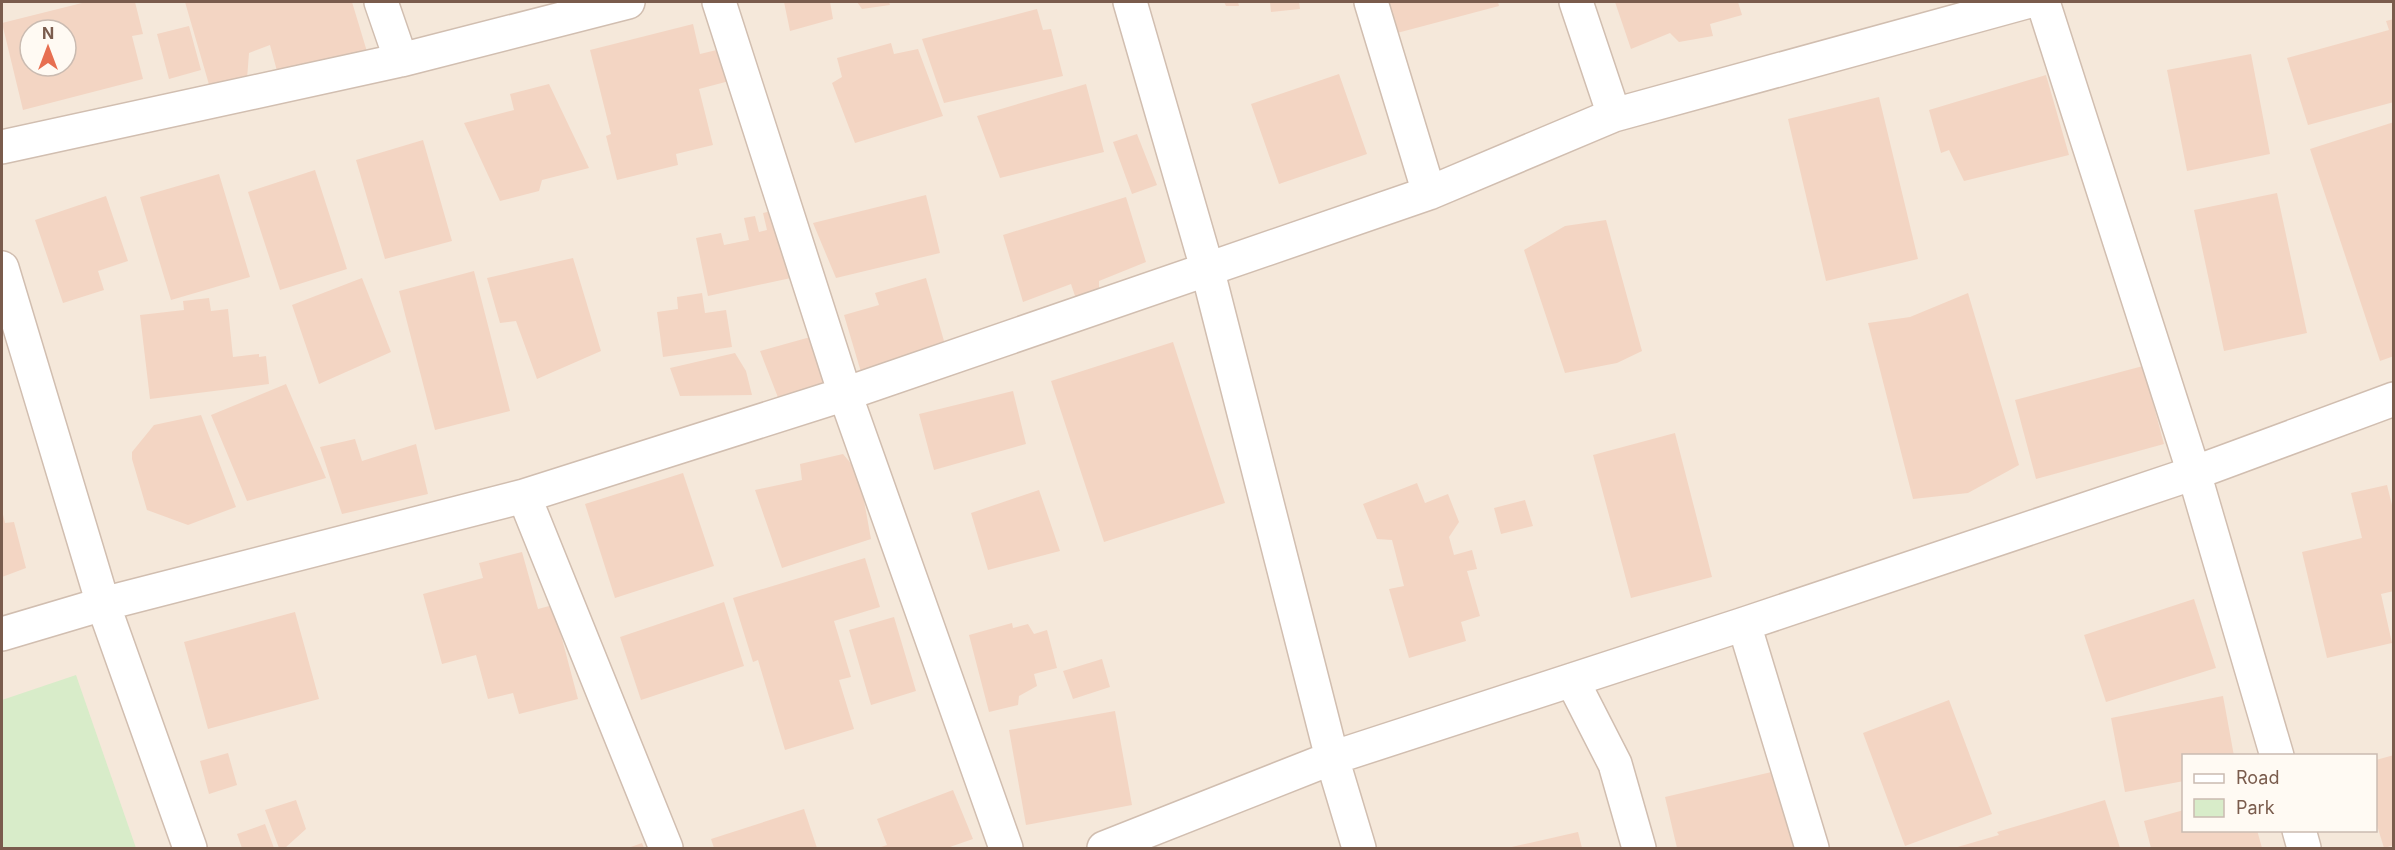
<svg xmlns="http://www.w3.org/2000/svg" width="2395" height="850" font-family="Inter,sans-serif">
  <rect width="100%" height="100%" fill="#fdf6ec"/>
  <path fill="#f5e8da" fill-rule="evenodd" d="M 2,2 L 2393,2 L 2393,848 L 2,848 ZM 30,30 L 66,30 L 66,66 L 30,66 ZM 2184,756 L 2376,756 L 2376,830 L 2184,830 Z"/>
  <path fill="#d8ecc9" d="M 76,675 L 136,848 L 2,848 L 2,700 Z"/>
  <path fill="#f3d5c3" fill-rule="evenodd" d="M 86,2 L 135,2 L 143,34 L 132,36 L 143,79 L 23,110 L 2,23 ZM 30,30 L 66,30 L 66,66 L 30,66 Z
    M 185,2 L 352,2 L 368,55 L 280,82 L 270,45 L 249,53 L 247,79 L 210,88 Z
    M 784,2 L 830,2 L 833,19 L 790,31 Z
    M 857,2 L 889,2 L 890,5 L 862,9 Z
    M 1224,2 L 1238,2 L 1239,6 L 1226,6 Z
    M 1270,2 L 1299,2 L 1300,9 L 1271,12 Z
    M 1389,2 L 1498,2 L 1499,6 L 1397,33 Z
    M 1615,2 L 1738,2 L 1742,15 L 1710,24 L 1713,36 L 1679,42 L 1670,33 L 1631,49 Z
    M 1037,9 L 1043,30 L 1051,29 L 1063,76 L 944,103 L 922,39 Z
    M 2394,19 L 2394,102 L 2308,125 L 2287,58 L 2389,30 L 2386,21 Z
    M 693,24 L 700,54 L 725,48 L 733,80 L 699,89 L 713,145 L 676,154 L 678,165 L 617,180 L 606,136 L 611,134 L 590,50 Z
    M 189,26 L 201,70 L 169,79 L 157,34 Z
    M 891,43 L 894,54 L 918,49 L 943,116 L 855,143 L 832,83 L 842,77 L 837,58 Z
    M 2251,54 L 2270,154 L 2187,171 L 2167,70 Z
    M 1339,74 L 1367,154 L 1279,184 L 1251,104 Z
    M 2046,75 L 2069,155 L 1964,181 L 1949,150 L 1941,153 L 1929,110 Z
    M 549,84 L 589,168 L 542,180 L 539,191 L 500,201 L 464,123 L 514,110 L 510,94 Z
    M 1086,84 L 1104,152 L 1000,178 L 977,116 Z
    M 1879,97 L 1918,259 L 1826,281 L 1788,119 Z
    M 2394,122 L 2394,356 L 2380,361 L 2310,149 Z
    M 1137,134 L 1157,185 L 1132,194 L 1113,142 Z
    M 423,140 L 452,241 L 385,259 L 356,160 Z
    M 315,170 L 347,269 L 280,290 L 248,192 Z
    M 219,174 L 250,277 L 171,300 L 140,197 Z
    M 2277,193 L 2307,333 L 2224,351 L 2194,210 Z
    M 926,195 L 940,253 L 836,278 L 813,223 Z
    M 106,196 L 128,261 L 98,271 L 104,290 L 63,303 L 35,220 Z
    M 1126,197 L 1146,262 L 1099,281 L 1099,297 L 1078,305 L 1071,284 L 1023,302 L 1003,235 Z
    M 776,210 L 791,278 L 708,296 L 696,238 L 721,233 L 724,245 L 749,240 L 744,218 L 755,216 L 759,232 L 767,230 L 763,213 Z
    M 1606,220 L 1642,351 L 1617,363 L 1565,373 L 1524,250 L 1565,226 Z
    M 573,258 L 601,351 L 537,379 L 516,321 L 500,323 L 487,278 Z
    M 474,271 L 510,411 L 435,430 L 399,291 Z
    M 362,278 L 391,352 L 319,384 L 292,305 Z
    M 926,278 L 946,348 L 861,372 L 844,315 L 879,305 L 875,293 Z
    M 702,293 L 705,313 L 726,310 L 732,347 L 663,357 L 657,312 L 678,309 L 677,297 Z
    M 1968,293 L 2019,465 L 1968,493 L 1913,499 L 1868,323 L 1910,317 Z
    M 209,298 L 211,311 L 228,309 L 233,357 L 259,354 L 259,357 L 266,356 L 269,384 L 150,399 L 140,315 L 184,310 L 183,301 Z
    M 814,336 L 830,384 L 779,400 L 760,351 Z
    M 1173,342 L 1225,503 L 1104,542 L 1051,381 Z
    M 735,353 L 746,371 L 752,395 L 680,396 L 670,368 Z
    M 2143,366 L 2164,444 L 2036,479 L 2015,400 Z
    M 286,384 L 326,478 L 247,501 L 211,415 Z
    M 1013,391 L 1026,444 L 934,470 L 919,414 Z
    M 201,415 L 236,507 L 188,525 L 147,510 L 132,459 L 132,452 L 154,425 Z
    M 1675,433 L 1712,577 L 1631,598 L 1593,455 Z
    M 355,439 L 362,461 L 416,444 L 428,494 L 342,514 L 320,447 Z
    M 843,454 L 859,473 L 871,539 L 782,568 L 755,490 L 802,480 L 800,464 Z
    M 683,473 L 714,566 L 615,598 L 585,504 Z
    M 1417,483 L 1425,503 L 1448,494 L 1459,522 L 1449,537 L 1454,555 L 1472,550 L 1477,569 L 1467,571 L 1480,616 L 1461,622 L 1466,641 L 1409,658 L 1389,589 L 1404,586 L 1392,540 L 1377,539 L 1363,504 Z
    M 2387,485 L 2394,513 L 2394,591 L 2381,594 L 2392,643 L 2327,658 L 2302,552 L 2362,538 L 2351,493 Z
    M 1039,490 L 1060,551 L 988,570 L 971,513 Z
    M 1525,500 L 1533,526 L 1501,534 L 1494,508 Z
    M 2,510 L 5,523 L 14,522 L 26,568 L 2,577 Z
    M 522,552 L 538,609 L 553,605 L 578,699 L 519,714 L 513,693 L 488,699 L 476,655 L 442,664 L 423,594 L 483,578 L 479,563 Z
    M 865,558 L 880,607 L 834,621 L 851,677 L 839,680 L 854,729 L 785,750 L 758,660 L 753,662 L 733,598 Z
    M 2194,599 L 2216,668 L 2106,702 L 2084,635 Z
    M 724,602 L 744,666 L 641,700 L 620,637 Z
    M 295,612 L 319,699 L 208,729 L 184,642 Z
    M 894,617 L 916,691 L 871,705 L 849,630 Z
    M 1012,623 L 1013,628 L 1028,624 L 1034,634 L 1047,630 L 1057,668 L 1034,674 L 1037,686 L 1019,696 L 1018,705 L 989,712 L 969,635 Z
    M 1102,659 L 1110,687 L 1073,699 L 1063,671 Z
    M 2223,696 L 2234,756 L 2184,756 L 2184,781 L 2125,792 L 2111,718 Z
    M 1949,700 L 1992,814 L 1905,846 L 1863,733 Z
    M 1115,711 L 1132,805 L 1026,825 L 1009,730 Z
    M 228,753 L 237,785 L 209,794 L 200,761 Z
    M 2394,755 L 2394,845 L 2384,848 L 2376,822 L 2376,760 Z
    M 1780,770 L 1798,848 L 1677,848 L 1665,797 Z
    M 953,790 L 973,839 L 947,848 L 878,848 L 887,845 L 877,819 Z
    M 296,800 L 306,829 L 285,848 L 279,848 L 265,810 Z
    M 2105,800 L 2120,848 L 1954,848 L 1999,835 L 1997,832 Z
    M 804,809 L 817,848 L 714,848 L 711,839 Z
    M 2184,810 L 2184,830 L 2257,830 L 2262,848 L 2151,848 L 2144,821 Z
    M 265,824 L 274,848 L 242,848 L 237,834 Z
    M 1578,832 L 1582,848 L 1507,848 Z
    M 642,843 L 644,848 L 628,848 Z"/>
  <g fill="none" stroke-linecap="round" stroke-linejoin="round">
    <g stroke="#d1beb0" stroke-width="36">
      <path id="street" d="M 381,2 L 401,60
        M 719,2 L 845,394 L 1006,848
        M 1130,2 L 1207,268 L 1332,758 L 1359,848
        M 1371,2 L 1429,193
        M 1576,2 L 1614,115
        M 2043,2 L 2194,473 L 2277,756
        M 2,147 L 401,60 L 628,2
        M 2,268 L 103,604 L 190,848
        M 524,496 L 666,848
        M 1744,624 L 1812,848
        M 2,634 L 103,604 L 524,496 L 845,394 L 1429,193 L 1614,115 L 2026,2
        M 1572,680 L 1615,764 L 1639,848
        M 2299,830 L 2304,848
        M 1104,848 L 1332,758 L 1744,624 L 2194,473 L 2394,399"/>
    </g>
    <use href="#street" stroke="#fff" stroke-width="33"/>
  </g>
  <rect width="2395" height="850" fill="none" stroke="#7a5c4d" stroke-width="6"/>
  <rect x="2182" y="754" width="195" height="78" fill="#fffaf3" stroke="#cabbb1" stroke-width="1.5"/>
  <rect x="2194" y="774" width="30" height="9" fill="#ffffff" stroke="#cabbb1" stroke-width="1.5"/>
  <text x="2236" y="784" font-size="18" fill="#7a5c4d">Road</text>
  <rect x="2194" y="799" width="30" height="18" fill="#d8ecc9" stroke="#cabbb1" stroke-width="1.5"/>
  <text x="2236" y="814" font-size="18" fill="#7a5c4d">Park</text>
  <g transform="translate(48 48)"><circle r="28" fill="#fffaf3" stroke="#cabbb1" stroke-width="1.5"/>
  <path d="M0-4.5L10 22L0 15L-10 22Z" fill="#e76f51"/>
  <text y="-9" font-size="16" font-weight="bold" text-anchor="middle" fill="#7a5c4d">N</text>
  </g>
</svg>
